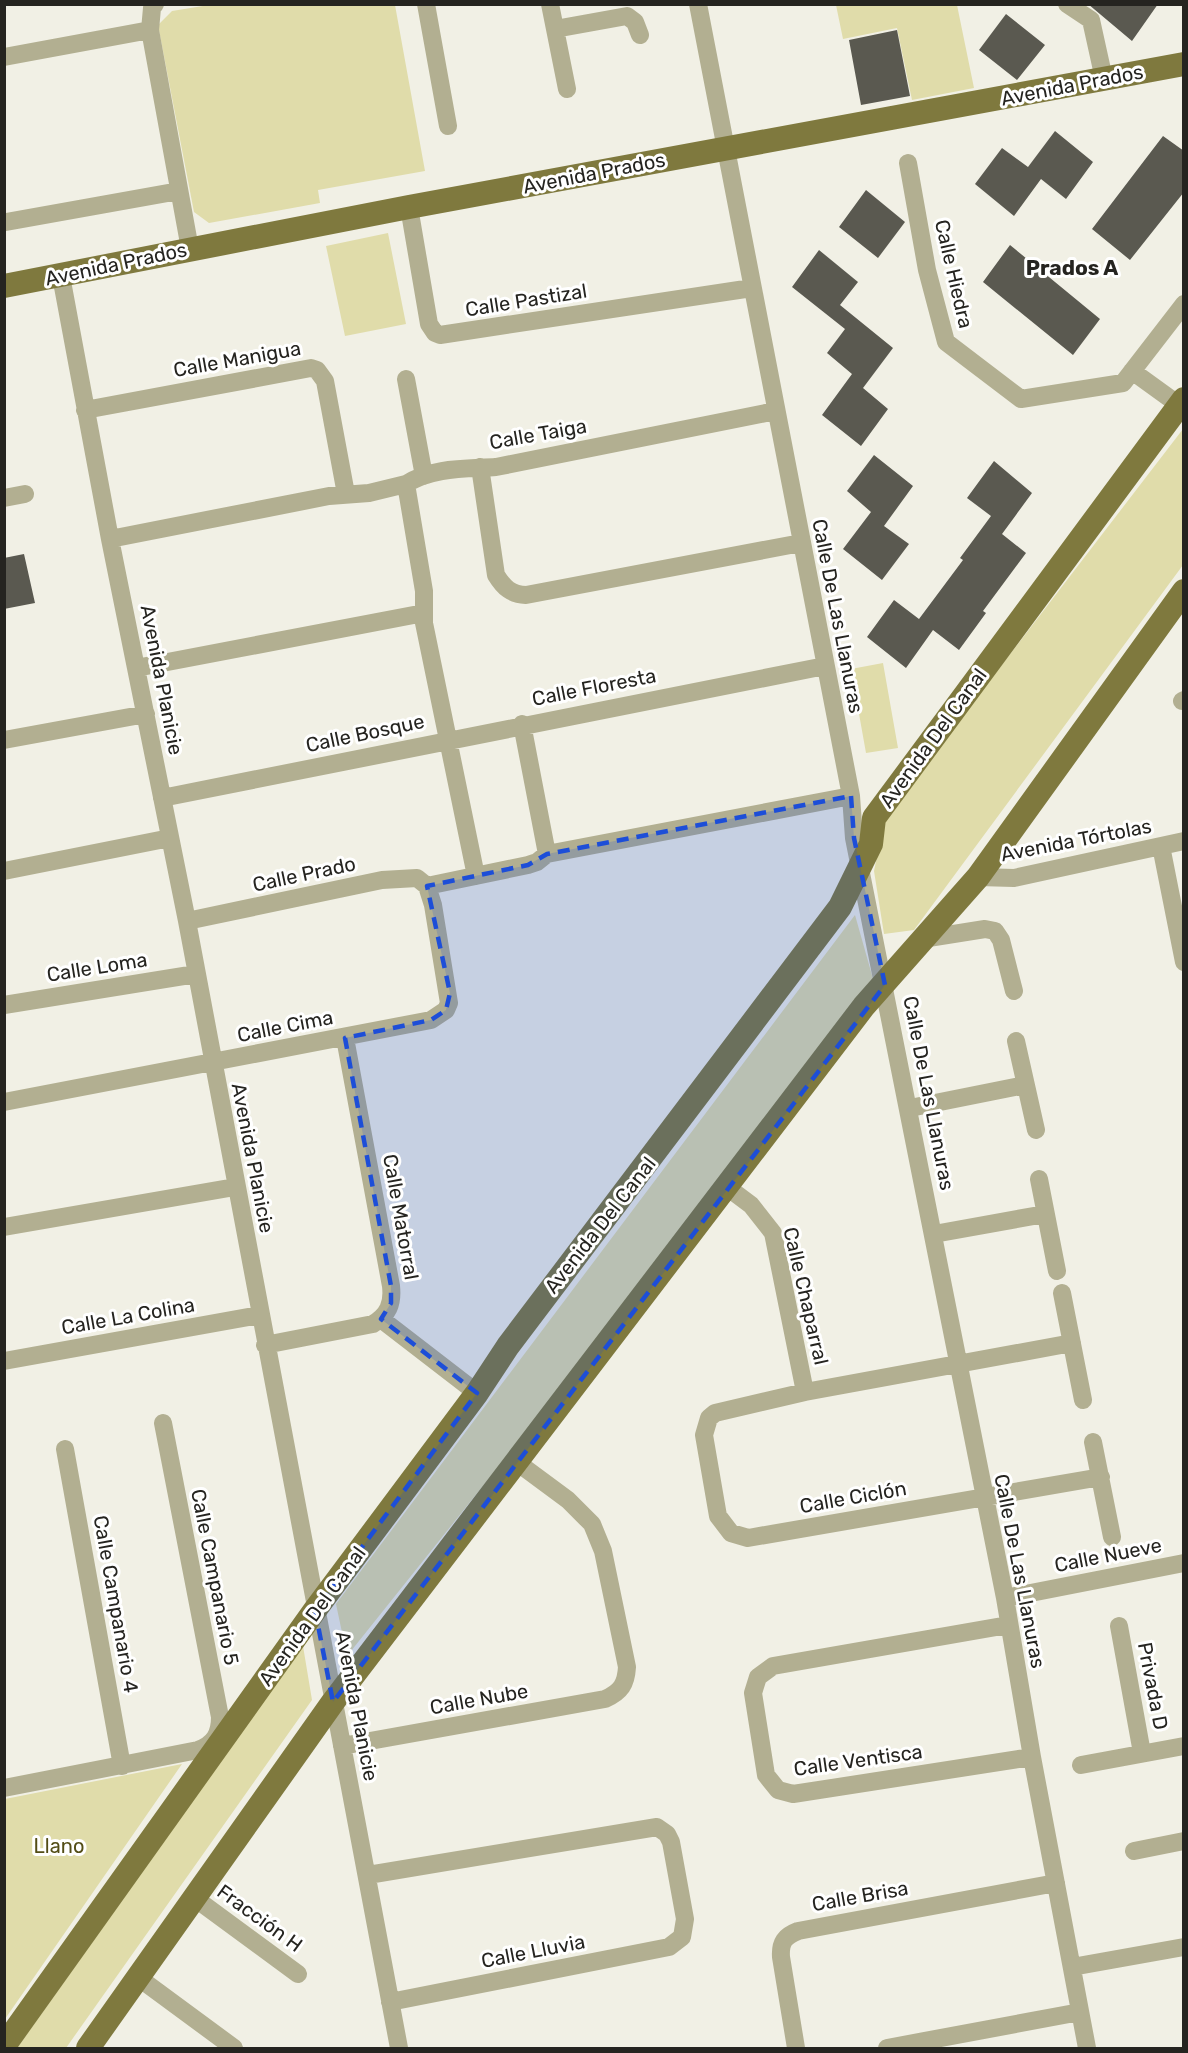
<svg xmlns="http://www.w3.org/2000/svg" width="1188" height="2053" font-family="Rubik,sans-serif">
  <rect width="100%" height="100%" fill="#f1f0e5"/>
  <path fill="#e0dcaa" d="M 209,5 L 395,5 L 425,171 L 318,190 L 320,203 L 209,223 L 194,212 L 158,25 L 172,11 Z
    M 836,5 L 957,5 L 974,88 L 912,100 L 897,28 L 843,39 Z
    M 388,233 L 406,324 L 345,336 L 326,246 Z
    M 1183,429 L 1183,565 L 914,930 L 884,934 L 874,871 L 885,817 Z
    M 883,663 L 898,748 L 866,753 L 851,669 Z
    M 855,915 L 877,993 L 347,1656 L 336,1604 Z
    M 303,1646 L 312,1700 L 66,2048 L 17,2048 Z
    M 182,1764 L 5,2019 L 5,1799 Z"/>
  <path fill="#5a5950" d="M 1088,4 L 1158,4 L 1132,41 Z
    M 1006,14 L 1045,45 L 1017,80 L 979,50 Z
    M 897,30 L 910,96 L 861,105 L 849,40 Z
    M 1055,131 L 1093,162 L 1066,199 L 1041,179 L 1014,216 L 975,184 L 1002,148 L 1028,167 Z
    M 1163,136 L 1184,151 L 1184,192 L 1130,260 L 1092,229 Z
    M 866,190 L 905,222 L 878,258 L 839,227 Z
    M 1010,245 L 1100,319 L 1073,355 L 983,282 Z
    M 819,250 L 858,282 L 840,305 L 893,348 L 863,388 L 888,409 L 861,446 L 822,415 L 852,374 L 827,353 L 845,329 L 792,287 Z
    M 874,455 L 913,486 L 884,526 L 909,544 L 882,580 L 843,549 L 871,512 L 847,491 Z
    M 994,461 L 1032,493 L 1002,534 L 1026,553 L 983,611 L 986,613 L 959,650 L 933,630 L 906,668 L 867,637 L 894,600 L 919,619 L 963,560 L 960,558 L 991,516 L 967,498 Z
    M 24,554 L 35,603 L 4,609 L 4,558 Z"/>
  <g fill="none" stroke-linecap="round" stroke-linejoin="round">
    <path stroke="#b2af91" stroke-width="18" d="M 155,4 L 152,8 L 150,30 L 190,249
      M 426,4 L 448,126
      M 550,4 L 567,89
      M 698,4 L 851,796 L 854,838 L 1005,1598 L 1032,1757 L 1087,2048
      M 1067,4 L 1091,20 L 1104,79
      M 555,29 L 627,16 L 635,22 L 640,35
      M 4,57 L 150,30
      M 908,163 L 927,270 L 946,342 L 1021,399 L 1123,383 L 1184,304
      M 409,207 L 429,324 L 435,333 L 440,335 L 752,288
      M 6,222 L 179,191
      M 61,276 L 110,539 L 187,921 L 399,2048
      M 1132,371 L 1179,405
      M 406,379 L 424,476
      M 85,410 L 311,368 L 317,370 L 325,381 L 346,494
      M 480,467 L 496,575 C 504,588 511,594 526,595 L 801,543
      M 406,484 C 433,467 466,469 496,467 L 776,411
      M 4,498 L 25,494
      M 110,539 L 329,496 L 369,493 L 406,484 L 424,591 L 424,623 L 476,876
      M 136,668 L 424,613
      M 1182,701 L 1184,700
      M 522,724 L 547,854
      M 4,740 L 146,714
      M 162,798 L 825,666
      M 1161,846 L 1184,962
      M 547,854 L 851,796
      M 4,871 L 170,838
      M 978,877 L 1014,878 L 1184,841
      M 427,886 L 528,865 L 537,862 L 547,854
      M 922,939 L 985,929 L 995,931 L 1001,940 L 1014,991
      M 4,1005 L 196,974
      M 1016,1041 L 1036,1130
      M 4,1102 L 431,1020 L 446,1010 L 449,1003 L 433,905 L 427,886 L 417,878 L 382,880 L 187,921
      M 910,1108 L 1025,1085
      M 1039,1179 L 1057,1271
      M 727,1187 L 751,1205 L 773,1233 L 805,1392
      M 4,1227 L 235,1187
      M 934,1234 L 1045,1214
      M 1062,1293 L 1083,1400
      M 381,1319 L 477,1393
      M 1072,1343 L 805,1392 L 715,1413 L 709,1418 L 704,1435 L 718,1516 L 731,1533 L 748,1538 L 1101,1477
      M 265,1345 L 373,1324 C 388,1315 393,1304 391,1286 L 345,1038
      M 4,1361 L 260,1315
      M 1093,1442 L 1112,1537
      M 65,1449 L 122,1766
      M 1005,1598 L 1184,1563
      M 1008,1625 L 773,1666 L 758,1677 L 753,1693 L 766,1775 L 778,1790 L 793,1794 L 1032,1757
      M 1119,1626 L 1142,1753
      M 342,1746 L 605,1699 C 621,1692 626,1684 627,1667 L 603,1551 L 592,1524 L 568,1500 L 518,1463
      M 1081,1765 L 1184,1746
      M 4,1788 L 198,1750 C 214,1744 220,1734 220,1717 L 163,1423
      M 1134,1851 L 1184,1841
      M 368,1875 L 657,1827 L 667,1834 L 671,1842 L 685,1919 L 682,1937 L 669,1947 L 390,2002
      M 196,1899 L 298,1974
      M 1072,1967 L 1184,1947
      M 139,1978 L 234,2048
      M 796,2048 L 781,1957 C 780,1942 785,1936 798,1931 L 1056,1883
      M 887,2048 L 1080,2012"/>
    <path stroke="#7f793e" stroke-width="24" d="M 4,286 L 409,207 L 1184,64
      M 4,2046 L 315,1610 L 477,1393 L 508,1346 L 840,907 L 871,844 L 874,818 L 1184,399
      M 88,2048 L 333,1702 L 864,1006 L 978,877 L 1184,591"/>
  </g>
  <path fill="#1d4ed8" fill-opacity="0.2" stroke="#1d4ed8" stroke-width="4.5" stroke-dasharray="12 8" stroke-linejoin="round" d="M 851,796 L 854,838 L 885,985 L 333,1702 L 315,1610 L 477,1393 L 381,1319 L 391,1303 L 391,1286 L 345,1038 L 431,1020 L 446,1010 L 450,993 L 427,886 L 528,865 L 547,854 Z"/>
  <g text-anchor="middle" stroke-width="6" stroke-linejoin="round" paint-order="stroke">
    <g font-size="20" fill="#252420" stroke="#fff">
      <text transform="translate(1072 85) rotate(-11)" y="7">Avenida Prados</text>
      <text transform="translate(594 173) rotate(-11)" y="7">Avenida Prados</text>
      <text transform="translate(116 264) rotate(-12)" y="7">Avenida Prados</text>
      <text transform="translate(954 274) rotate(77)" y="7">Calle Hiedra</text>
      <text transform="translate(526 300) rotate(-9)" y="7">Calle Pastizal</text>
      <text transform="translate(237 359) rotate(-10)" y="7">Calle Manigua</text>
      <text transform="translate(538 434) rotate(-10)" y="7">Calle Taiga</text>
      <text transform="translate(838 616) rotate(79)" y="7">Calle De Las Llanuras</text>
      <text transform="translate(162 680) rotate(79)" y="7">Avenida Planicie</text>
      <text transform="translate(594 687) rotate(-11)" y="7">Calle Floresta</text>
      <text transform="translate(365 733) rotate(-12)" y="7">Calle Bosque</text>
      <text transform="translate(933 738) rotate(-54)" y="7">Avenida Del Canal</text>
      <text transform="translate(1076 840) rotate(-11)" y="7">Avenida Tórtolas</text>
      <text transform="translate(304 874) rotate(-12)" y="7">Calle Prado</text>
      <text transform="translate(97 967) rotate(-9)" y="7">Calle Loma</text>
      <text transform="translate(285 1026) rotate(-11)" y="7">Calle Cima</text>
      <text transform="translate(929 1093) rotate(79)" y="7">Calle De Las Llanuras</text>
      <text transform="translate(253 1158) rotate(79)" y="7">Avenida Planicie</text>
      <text transform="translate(401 1217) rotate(80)" y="7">Calle Matorral</text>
      <text transform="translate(600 1225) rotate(-52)" y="7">Avenida Del Canal</text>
      <text transform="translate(806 1296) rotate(77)" y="7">Calle Chaparral</text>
      <text transform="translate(128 1316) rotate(-10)" y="7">Calle La Colina</text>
      <text transform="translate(853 1497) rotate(-10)" y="7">Calle Ciclón</text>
      <text transform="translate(1108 1555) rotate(-11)" y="7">Calle Nueve</text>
      <text transform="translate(1020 1571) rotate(79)" y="7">Calle De Las Llanuras</text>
      <text transform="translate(215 1577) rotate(79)" y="7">Calle Campanario 5</text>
      <text transform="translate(116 1604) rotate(80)" y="7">Calle Campanario 4</text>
      <text transform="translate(312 1616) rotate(-54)" y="7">Avenida Del Canal</text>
      <text transform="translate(1153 1686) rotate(79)" y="7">Privada D</text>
      <text transform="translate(479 1699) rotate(-10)" y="7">Calle Nube</text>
      <text transform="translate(357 1706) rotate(79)" y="7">Avenida Planicie</text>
      <text transform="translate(858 1760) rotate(-8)" y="7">Calle Ventisca</text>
      <text transform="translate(860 1896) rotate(-10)" y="7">Calle Brisa</text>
      <text transform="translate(260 1918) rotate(36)" y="7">Fracción H</text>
      <text transform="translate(533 1951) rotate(-11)" y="7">Calle Lluvia</text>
    </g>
    <g font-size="20" fill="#534d16" stroke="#fff">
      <text x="59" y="1853">Llano</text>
    </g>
    <g font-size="21" font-weight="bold" fill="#252420" stroke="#fff">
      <text x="1072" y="275">Prados A</text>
    </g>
  </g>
  <rect width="1188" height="2053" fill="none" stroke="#252420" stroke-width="12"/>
</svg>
